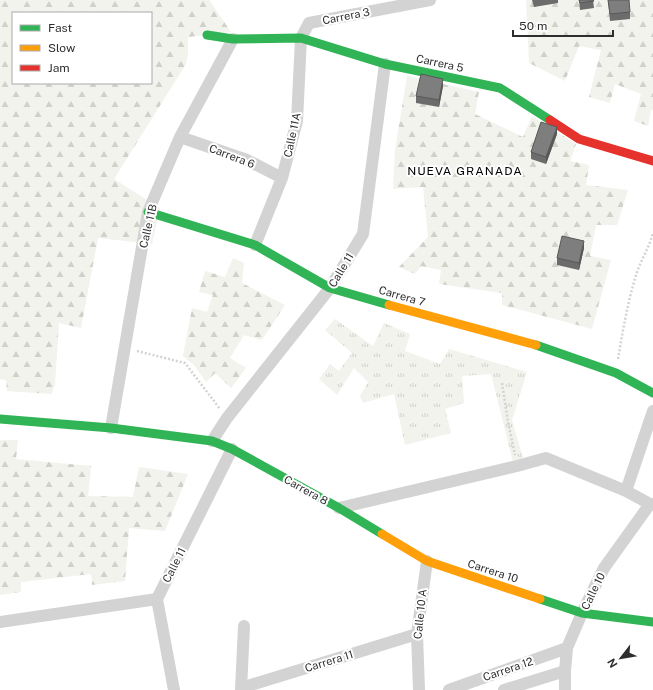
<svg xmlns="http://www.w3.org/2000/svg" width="653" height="690" font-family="'Public Sans',sans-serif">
  <defs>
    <pattern id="grass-tufts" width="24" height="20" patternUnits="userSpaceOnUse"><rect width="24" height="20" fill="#f1f3ec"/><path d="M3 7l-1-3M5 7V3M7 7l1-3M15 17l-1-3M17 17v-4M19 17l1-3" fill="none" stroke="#cfd1cb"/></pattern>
    <pattern id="forest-firs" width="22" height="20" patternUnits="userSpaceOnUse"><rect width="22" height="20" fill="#f1f3ec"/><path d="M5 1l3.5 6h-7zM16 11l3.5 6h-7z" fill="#cfd1cb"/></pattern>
  </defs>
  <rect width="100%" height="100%" fill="#fff"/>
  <path fill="url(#grass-tufts)" d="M 335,319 L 373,346 L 384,323 L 410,334 L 405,351 L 440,364 L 449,349 L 527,372 L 512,420 L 523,458 L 513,462 L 491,374 L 462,376 L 464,403 L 445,409 L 451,433 L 405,445 L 394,394 L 363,403 L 360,396 L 368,382 L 354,368 L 337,395 L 319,379 L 330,364 L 339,371 L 352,353 L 325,330 Z"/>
  <path fill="url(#forest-firs)" fill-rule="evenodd" d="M 0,0 L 209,0 L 231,32 L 188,37 L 188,54 L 186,64 L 114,179 L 160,208 L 152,244 L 98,238 L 81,328 L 59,323 L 55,384 L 52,394 L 7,391 L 6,380 L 0,379 ZM 13,13 L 151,13 L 151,83 L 13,83 Z
    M 526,0 L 653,0 L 653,110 L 651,110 L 648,126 L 634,121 L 641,94 L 615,84 L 610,103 L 589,97 L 601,50 L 579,46 L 565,81 L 529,63 Z
    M 407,76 L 479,92 L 475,114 L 523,137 L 532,116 L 576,144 L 570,161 L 589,165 L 586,185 L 628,190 L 617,225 L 596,225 L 590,256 L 611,260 L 592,329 L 502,305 L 502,293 L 439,284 L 441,270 L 421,266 L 415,274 L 399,267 L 428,237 L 423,187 L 393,189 L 395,150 Z
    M 233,258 L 244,263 L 242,283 L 285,305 L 262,340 L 244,335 L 230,358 L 246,368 L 231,388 L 215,373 L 206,382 L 194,365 L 183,356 L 192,308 L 207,312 L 213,295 L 199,292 L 205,271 L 225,277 Z
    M 0,440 L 18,440 L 16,459 L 91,466 L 88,496 L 133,497 L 139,467 L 188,474 L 165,531 L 129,528 L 125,581 L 92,585 L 91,574 L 21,582 L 21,592 L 0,595 Z"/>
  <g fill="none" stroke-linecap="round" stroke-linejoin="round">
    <path stroke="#d3d3d3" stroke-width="2.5" stroke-dasharray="2 2" stroke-linecap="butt" d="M 137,351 L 185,363 L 220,409
      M 618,359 C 623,330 628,300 637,272 C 642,258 650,246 653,232
      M 502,383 L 508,422 L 515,455"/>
    <path stroke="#d3d3d3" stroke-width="12" d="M 180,137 L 247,160 L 282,178
      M 255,245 L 282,178 L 297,121 L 301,38 L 309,23 L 430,0
      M 111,428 L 148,212 L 180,137 L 233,39
      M 212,441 L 227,418 L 330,288 L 363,234 L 385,64
      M 626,491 L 653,411
      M 339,508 L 517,466 L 546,458 L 626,491 L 650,504 L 653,504
      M 0,622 L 157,599
      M 241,688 L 417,634
      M 174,690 L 157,599 L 232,449
      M 241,690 L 244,626
      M 419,690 L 417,634 L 427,561
      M 449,690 L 567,648
      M 504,690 L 565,671
      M 565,690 L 565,671 L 567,648 L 582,613 L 604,568 L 650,504"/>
    <path stroke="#30b455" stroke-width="9" d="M 207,35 L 233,39 L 301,38 L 385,64 L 500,88 L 550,120
      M 148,212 L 255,245 L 330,288 L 389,305
      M 536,345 L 616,373 L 653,393
      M 0,419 L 111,428 L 212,441 L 232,449 L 339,508 L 382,534
      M 540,599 L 582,613 L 653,622"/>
    <path stroke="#ff9f0a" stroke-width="9" d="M 389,305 L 536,345
      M 382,534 L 427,561 L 540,599"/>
    <path stroke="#e5322d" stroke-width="9" d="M 550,120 L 579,139 L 653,161"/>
  </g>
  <path fill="#6c6c6c" d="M 532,0 L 558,0 L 558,3 L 534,7 Z
    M 579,0 L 593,0 L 594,8 L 580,10 Z
    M 608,0 L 630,12 L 630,19 L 610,21 Z
    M 443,86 L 439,107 L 416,103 L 416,96 Z
    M 557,134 L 546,164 L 531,159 L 531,152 Z
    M 584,248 L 579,270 L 557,265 L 557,258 Z"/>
  <path fill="#585858" d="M 443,79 L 443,86 L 439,107 L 439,100 Z
    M 557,127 L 557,134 L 546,164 L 546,157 Z
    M 584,241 L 584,248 L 579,270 L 579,263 Z"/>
  <path fill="#7e7e7e" stroke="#585858" d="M 579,0 L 593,0 L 594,1 L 580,3 Z
    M 608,0 L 629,0 L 630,12 L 610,14 Z
    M 421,74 L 443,79 L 439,100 L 416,96 Z
    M 541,122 L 557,127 L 546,157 L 531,152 Z
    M 562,236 L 584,241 L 579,263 L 557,258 Z"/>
  <g text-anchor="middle" stroke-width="4" stroke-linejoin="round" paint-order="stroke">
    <g font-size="11" fill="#2e2e2e" stroke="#fff">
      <text transform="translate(346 16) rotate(-11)" y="4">Carrera 3</text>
      <text transform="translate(440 63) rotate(12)" y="4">Carrera 5</text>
      <text transform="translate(292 135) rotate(-78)" y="4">Calle 11A</text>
      <text transform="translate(232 156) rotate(21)" y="4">Carrera 6</text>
      <text transform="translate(148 226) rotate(-77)" y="4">Calle 11B</text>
      <text transform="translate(341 270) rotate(-59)" y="4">Calle 11</text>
      <text transform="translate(402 296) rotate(16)" y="4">Carrera 7</text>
      <text transform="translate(306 490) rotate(29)" y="4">Carrera 8</text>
      <text transform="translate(174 565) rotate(-63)" y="4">Calle 11</text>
      <text transform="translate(493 571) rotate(18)" y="4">Carrera 10</text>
      <text transform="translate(593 591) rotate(-64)" y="4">Calle 10</text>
      <text transform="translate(420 614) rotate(-84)" y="4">Calle 10 A</text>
      <text transform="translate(329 661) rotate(-17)" y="4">Carrera 11</text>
      <text transform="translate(508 669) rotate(-19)" y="4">Carrera 12</text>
    </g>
    <g font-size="12" letter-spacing="1" fill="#000" stroke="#fff">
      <text x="465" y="175">NUEVA GRANADA</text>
    </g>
  </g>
  <rect x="12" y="12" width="140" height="72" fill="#ffffff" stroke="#ababab"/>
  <rect x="20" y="25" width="20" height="6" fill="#30b455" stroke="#ababab"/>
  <text x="48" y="32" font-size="12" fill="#2e2e2e">Fast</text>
  <rect x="20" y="45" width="20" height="6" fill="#ff9f0a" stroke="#ababab"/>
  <text x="48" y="52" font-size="12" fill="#2e2e2e">Slow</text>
  <rect x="20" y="65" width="20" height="6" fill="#e5322d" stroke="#ababab"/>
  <text x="48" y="72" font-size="12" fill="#2e2e2e">Jam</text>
  <g transform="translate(621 658) rotate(239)" stroke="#ffffff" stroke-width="3" paint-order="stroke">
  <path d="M0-3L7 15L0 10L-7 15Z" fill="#2e2e2e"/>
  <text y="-6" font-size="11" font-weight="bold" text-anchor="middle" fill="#2e2e2e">N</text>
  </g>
  <path d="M513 30v6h100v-6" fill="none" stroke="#2e2e2e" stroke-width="2"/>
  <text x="519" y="30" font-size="12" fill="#2e2e2e" stroke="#ffffff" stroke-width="3" paint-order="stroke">50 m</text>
</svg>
